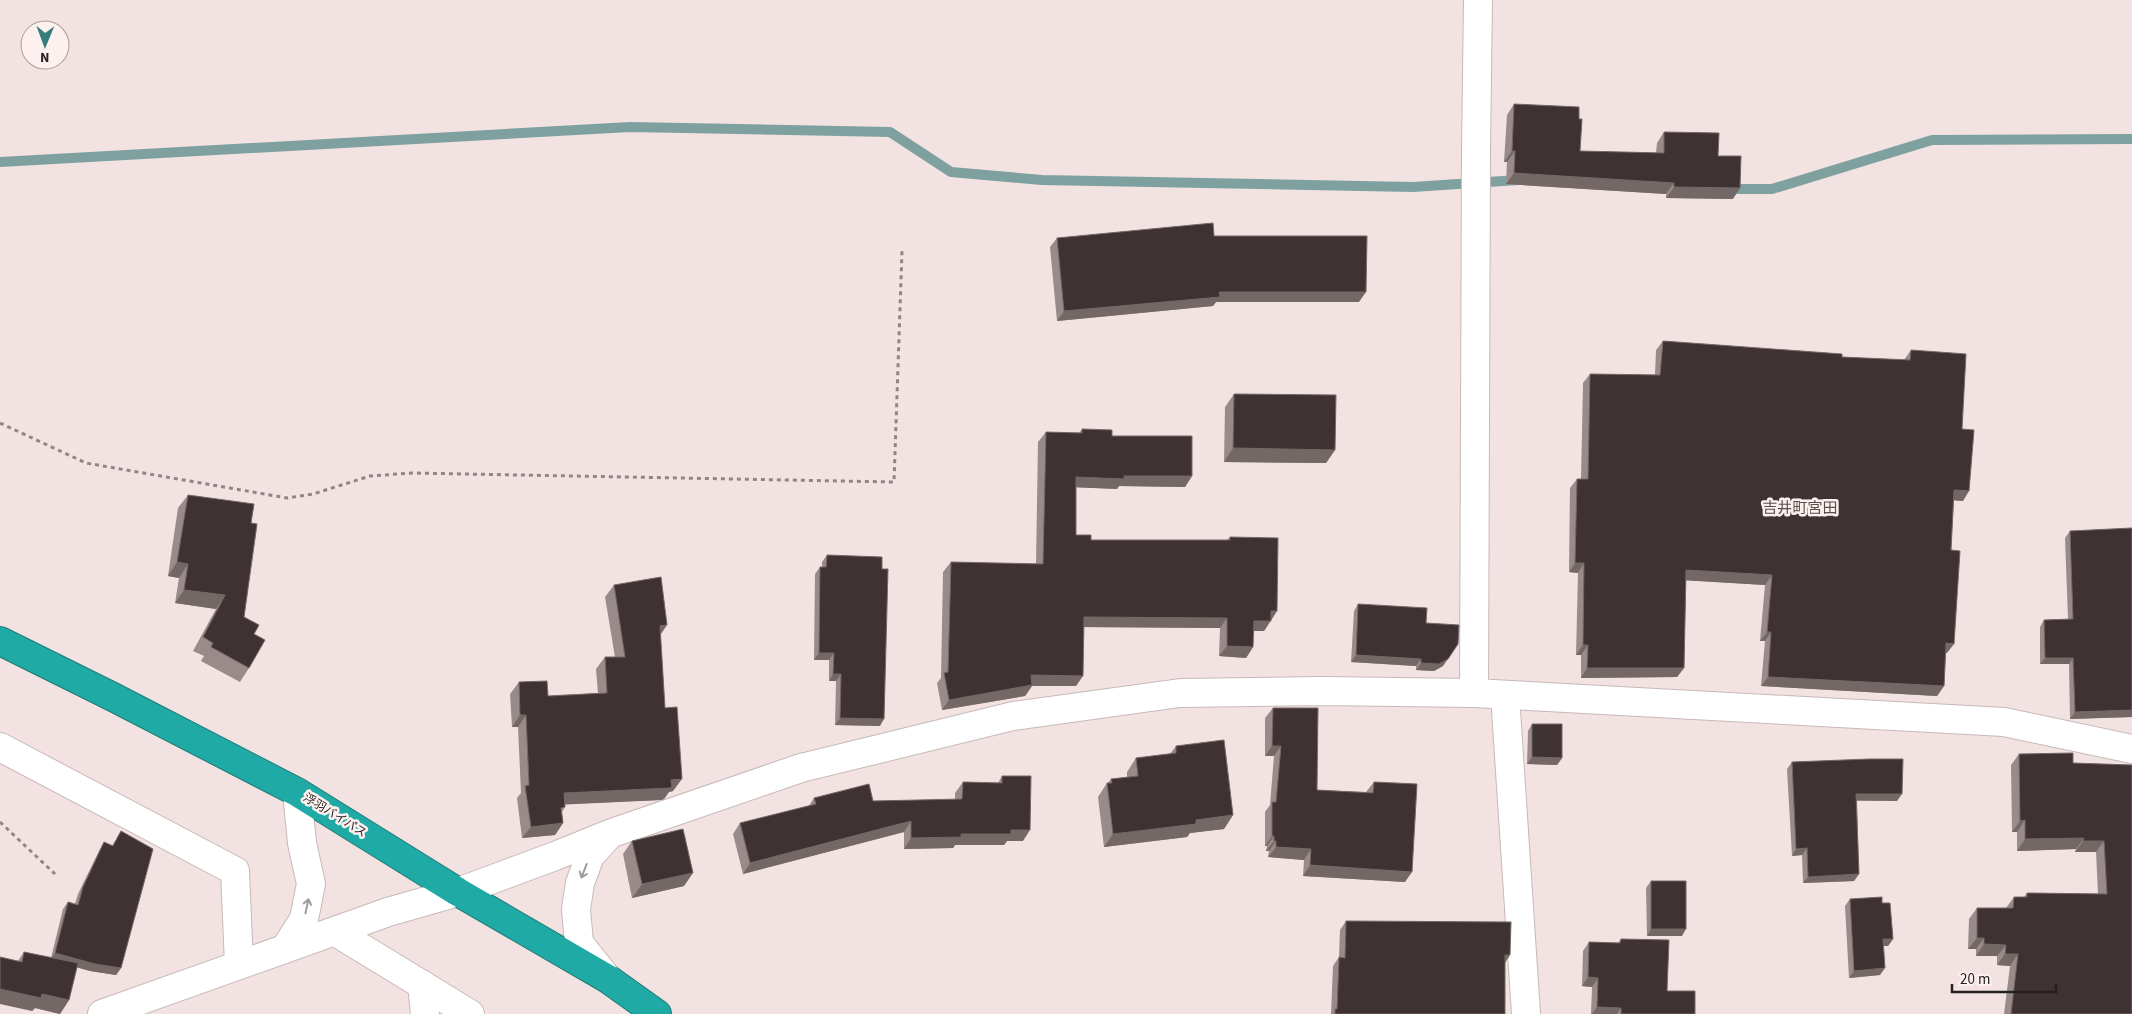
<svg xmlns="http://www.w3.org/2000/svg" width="2132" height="1014" font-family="'Source Sans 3','Noto Sans JP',sans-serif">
  <rect width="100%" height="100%" fill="#f2e3e2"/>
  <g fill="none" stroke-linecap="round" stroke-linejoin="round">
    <path stroke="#7ea19f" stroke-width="10" d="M 0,162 L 630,127 L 890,132 L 951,172 L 1042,180 L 1413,187 L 1518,180
      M 1728,189 L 1772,189 L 1932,140 L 2132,139"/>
    <g stroke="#c8b9b9" stroke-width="30">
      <path id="minor" d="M 1474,693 L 1476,151 L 1478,0
        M 1505,695 L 1526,1014
        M 0,747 L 235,871 L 239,965
        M 334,931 L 470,1014
        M 285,949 L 304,919 L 311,884 L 302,843 L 297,792
        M 607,978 L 579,943 L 576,909 L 580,883 L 590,856 L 609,835
        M 422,984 L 425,1014
        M 102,1014 L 388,912 L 458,892 L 555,856 L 612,833 L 801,768 L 1013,716 L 1180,693 L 1322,691 L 1474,693 L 2004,722 L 2132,749"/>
    </g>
    <g stroke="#217a76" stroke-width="30">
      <path id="highway" d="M 0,641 L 113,697 L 297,792 L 458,892 L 608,979 L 657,1014"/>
    </g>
    <path stroke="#908585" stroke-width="3" stroke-dasharray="4 4" stroke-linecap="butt" d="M 0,423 L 86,463 L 287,498 L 313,494 L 370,476 L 412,473 L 894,482 L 902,251
      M 0,822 L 55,874"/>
    <use href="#minor" stroke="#fff" stroke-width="28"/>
    <use href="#highway" stroke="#1faaa5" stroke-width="28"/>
  </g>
  <path fill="#988b8a" d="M 1514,104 L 1579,119 L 1580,151 L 1656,153 L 1657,143 L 1664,132 L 1718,156 L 1733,199 L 1666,198 L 1666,194 L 1506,184 L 1507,162 L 1504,162 L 1507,115 Z
    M 1214,236 L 1359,302 L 1216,302 L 1213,306 L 1057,321 L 1050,247 L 1057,238 Z
    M 1663,341 L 1842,357 L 1904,360 L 1911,350 L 1962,429 L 1963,501 L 1954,500 L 1951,550 L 1947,653 L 1946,653 L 1944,686 L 1937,696 L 1761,686 L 1765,641 L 1760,641 L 1765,585 L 1686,580 L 1684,668 L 1677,677 L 1581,678 L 1581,655 L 1576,655 L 1578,573 L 1569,572 L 1570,488 L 1577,479 L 1581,479 L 1583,383 L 1590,374 L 1655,375 L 1656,350 Z
    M 1234,394 L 1335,450 L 1326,463 L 1224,462 L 1225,407 Z
    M 1082,429 L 1112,436 L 1192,476 L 1185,487 L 1119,486 L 1117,489 L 1076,487 L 1076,535 L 1091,540 L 1227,540 L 1230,537 L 1277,611 L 1264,631 L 1253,631 L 1253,647 L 1246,658 L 1219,656 L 1220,628 L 1084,627 L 1076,686 L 1032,686 L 1025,696 L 942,710 L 937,683 L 941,678 L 943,572 L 951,562 L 1036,564 L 1038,442 L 1046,432 L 1079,433 Z
    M 188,495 L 251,523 L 244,617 L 254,634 L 249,668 L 240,682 L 201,661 L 204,656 L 193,651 L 216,609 L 175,603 L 179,578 L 168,576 L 178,508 Z
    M 2070,531 L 2132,717 L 2070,719 L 2069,664 L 2040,664 L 2040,627 L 2044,620 L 2068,619 L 2065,538 Z
    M 827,555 L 880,726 L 835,725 L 836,681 L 829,681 L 829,660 L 814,660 L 815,574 L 820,567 L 822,567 L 822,562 Z
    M 614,585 L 660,635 L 665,708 L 673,791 L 669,792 L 664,799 L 661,800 L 565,804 L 565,807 L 562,812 L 563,823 L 555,835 L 522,838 L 517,798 L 521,793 L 518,727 L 512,727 L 510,694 L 519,682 L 548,696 L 598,693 L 596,669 L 605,657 L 615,657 L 605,597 Z
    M 1358,604 L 1426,623 L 1443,666 L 1434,671 L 1416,670 L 1416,666 L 1351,662 L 1354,611 Z
    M 1273,708 L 1317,790 L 1366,792 L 1374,782 L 1405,882 L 1303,876 L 1304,860 L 1268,857 L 1269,851 L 1266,851 L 1267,846 L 1265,846 L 1265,812 L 1270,805 L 1274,756 L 1265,756 L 1265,718 Z
    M 1532,724 L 1562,758 L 1557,765 L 1527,764 L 1528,731 Z
    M 1176,746 L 1233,815 L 1224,829 L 1190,833 L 1187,837 L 1104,847 L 1098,797 L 1107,783 L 1108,783 L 1111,779 L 1127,777 L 1127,772 L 1136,758 L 1170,754 Z
    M 2019,754 L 2073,763 L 2132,765 L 2132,1014 L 2004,1014 L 2010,966 L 1997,965 L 1997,956 L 1976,956 L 1976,949 L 1968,949 L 1969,919 L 1977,908 L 2006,908 L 2014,897 L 2024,897 L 2027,893 L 2098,894 L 2096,852 L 2075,852 L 2076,849 L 2017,851 L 2017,832 L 2012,832 L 2011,765 Z
    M 1792,762 L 1897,801 L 1857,801 L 1859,874 L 1854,881 L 1803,883 L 1802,855 L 1792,856 L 1787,769 Z
    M 1002,776 L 1023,841 L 1007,841 L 1004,845 L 955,845 L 953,848 L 904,849 L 904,832 L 743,874 L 733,834 L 740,823 L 809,806 L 814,798 L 873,801 L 955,800 L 955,793 L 963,782 L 998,783 Z
    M 121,831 L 121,968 L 116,975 L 90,971 L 77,967 L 69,1000 L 60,1014 L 35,1008 L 32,1011 L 18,961 L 24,952 L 51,958 L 63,909 L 68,902 L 75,904 L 78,894 L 100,849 L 104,842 L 112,846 Z
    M 632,841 L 684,886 L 632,898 L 623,854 Z
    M 1651,881 L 1682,936 L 1647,936 L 1646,888 Z
    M 1850,899 L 1893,939 L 1888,946 L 1883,946 L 1880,975 L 1849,978 L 1845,906 Z
    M 1346,921 L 1510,955 L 1505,963 L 1505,1014 L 1331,1014 L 1333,966 L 1339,957 L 1340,930 Z
    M 1621,939 L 1667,991 L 1695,1014 L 1591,1014 L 1592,987 L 1582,986 L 1583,951 L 1589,942 L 1618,943 Z"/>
  <path fill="#746867" d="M 1512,151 L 1515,151 L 1507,162 L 1504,162 Z
    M 1514,173 L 1674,183 L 1666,194 L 1506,184 Z
    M 1674,187 L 1740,188 L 1733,199 L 1666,198 Z
    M 1219,292 L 1366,292 L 1359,302 L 1216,302 L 1213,306 L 1057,321 L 1064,311 Z
    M 1233,448 L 1335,450 L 1326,463 L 1224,462 Z
    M 1124,476 L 1192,476 L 1185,487 L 1119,486 L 1117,489 L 1068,487 L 1076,477 Z
    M 1954,490 L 1969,491 L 1963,501 L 1948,500 Z
    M 177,562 L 188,564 L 179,578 L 168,576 Z
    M 1575,563 L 1584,563 L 1578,573 L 1569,572 Z
    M 1686,570 L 1772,575 L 1765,585 L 1679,580 Z
    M 184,590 L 225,595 L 216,609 L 175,603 Z
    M 1271,611 L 1277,611 L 1264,631 L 1247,631 L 1254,621 Z
    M 1084,617 L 1227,618 L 1220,628 L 1076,627 Z
    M 667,625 L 659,637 L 660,626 Z
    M 1767,632 L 1771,632 L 1765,641 L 1760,641 Z
    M 1946,643 L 1954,644 L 1947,653 L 1940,653 Z
    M 1583,645 L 1588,645 L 1581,655 L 1576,655 Z
    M 1227,646 L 1253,647 L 1246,658 L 1219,656 Z
    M 819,653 L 834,653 L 829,660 L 814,660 Z
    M 1356,655 L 1421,659 L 1416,666 L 1351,662 Z
    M 2045,658 L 2073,658 L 2069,664 L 2040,664 Z
    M 1448,659 L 1443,666 L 1434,671 L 1416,670 L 1421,663 Z
    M 1587,668 L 1684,668 L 1677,677 L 1581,678 Z
    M 833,674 L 841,674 L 836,681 L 829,681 Z
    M 1031,675 L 1083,676 L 1076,686 L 1032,686 L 1025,696 L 942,710 L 949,700 Z
    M 1768,677 L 1944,686 L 1937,696 L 1761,686 Z
    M 2132,710 L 2132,717 L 2070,719 L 2075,712 Z
    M 520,715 L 526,715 L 518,727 L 512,727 Z
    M 840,718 L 884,719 L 880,726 L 835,725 Z
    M 1272,746 L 1281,746 L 1274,756 L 1265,756 Z
    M 1532,757 L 1562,758 L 1557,765 L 1527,764 Z
    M 682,779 L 673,791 L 669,792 L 664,799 L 661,800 L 555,805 L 564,793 L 671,780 Z
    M 1856,794 L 1902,794 L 1897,801 L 1852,800 Z
    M 1233,815 L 1224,829 L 1190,833 L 1187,837 L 1104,847 L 1113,834 L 1196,820 Z
    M 2025,820 L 2017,832 L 2012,832 L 2020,821 Z
    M 911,821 L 904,832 L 743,874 L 750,863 Z
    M 563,823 L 555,835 L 522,838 L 531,827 Z
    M 1011,830 L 1030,830 L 1023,841 L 1007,841 L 1004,845 L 955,845 L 953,848 L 904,849 L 911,838 Z
    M 1272,836 L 1274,836 L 1267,846 L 1265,846 Z
    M 2084,838 L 2076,849 L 2017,851 L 2025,839 Z
    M 1274,841 L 1276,841 L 1269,851 L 1266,851 Z
    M 2083,841 L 2104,841 L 2096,852 L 2075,852 Z
    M 1276,847 L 1311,849 L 1304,860 L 1268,857 Z
    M 1807,848 L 1802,855 L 1792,856 L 1796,849 Z
    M 1310,865 L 1412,872 L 1405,882 L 1303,876 Z
    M 693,873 L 684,886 L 632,898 L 642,884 Z
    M 1859,874 L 1854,881 L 1803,883 L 1808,877 Z
    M 1651,929 L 1686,929 L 1682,936 L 1647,936 Z
    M 1977,938 L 1984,938 L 1976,949 L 1968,949 Z
    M 1883,939 L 1893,939 L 1888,946 L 1878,946 Z
    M 1984,944 L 2006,945 L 1997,956 L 1976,956 Z
    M 55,953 L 121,968 L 116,975 L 90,971 L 50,960 Z
    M 2005,954 L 2018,954 L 2010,966 L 1997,965 Z
    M 1505,955 L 1510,955 L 1504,964 Z
    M 1885,968 L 1880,975 L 1849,978 L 1854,971 Z
    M 1588,977 L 1598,978 L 1592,987 L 1582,986 Z
    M 0,989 L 42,994 L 69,1000 L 60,1014 L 35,1008 L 32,1011 L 0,1004 Z
    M 1597,1007 L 1621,1008 L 1617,1014 L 1592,1014 Z"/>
  <path fill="#3e3332" stroke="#746867" d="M 1514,104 L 1579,107 L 1579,119 L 1582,119 L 1580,151 L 1664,153 L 1664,132 L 1719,133 L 1718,156 L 1741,156 L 1740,188 L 1674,187 L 1674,183 L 1514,173 L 1515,151 L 1512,151 Z
    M 1213,223 L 1214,236 L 1367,236 L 1366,292 L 1219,292 L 1220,297 L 1064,311 L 1057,238 Z
    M 1663,341 L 1842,354 L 1842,357 L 1910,360 L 1911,350 L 1966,354 L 1962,429 L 1974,430 L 1969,491 L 1954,490 L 1951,550 L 1960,551 L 1954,644 L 1946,643 L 1944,686 L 1768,677 L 1771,632 L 1767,632 L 1772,575 L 1686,570 L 1684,668 L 1587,668 L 1588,645 L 1583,645 L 1584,563 L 1575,563 L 1577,479 L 1588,479 L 1590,374 L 1660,375 Z
    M 1234,394 L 1336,395 L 1335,450 L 1233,448 Z
    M 1082,429 L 1112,430 L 1112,436 L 1192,436 L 1192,476 L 1124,476 L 1124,479 L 1076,477 L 1076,535 L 1091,535 L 1091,540 L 1230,540 L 1230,537 L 1278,538 L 1277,611 L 1271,611 L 1271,621 L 1254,621 L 1253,647 L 1227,646 L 1227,618 L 1084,617 L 1083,676 L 1031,675 L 1032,685 L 949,700 L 944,673 L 948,672 L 951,562 L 1043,564 L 1046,432 L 1082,433 Z
    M 188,495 L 254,504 L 251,523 L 257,524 L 244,617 L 259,625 L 254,634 L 265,640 L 249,668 L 211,647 L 213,643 L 203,637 L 225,595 L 184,590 L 188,564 L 177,562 Z
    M 2132,528 L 2132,710 L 2075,712 L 2073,658 L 2045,658 L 2044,620 L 2073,619 L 2070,531 Z
    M 827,555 L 882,557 L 882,569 L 888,569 L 884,719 L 840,718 L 841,674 L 833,674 L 834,653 L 819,653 L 820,567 L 826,567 Z
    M 661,577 L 667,625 L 660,626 L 665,708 L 677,707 L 682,779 L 671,780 L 672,787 L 670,788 L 564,793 L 565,807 L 561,808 L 563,823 L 531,827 L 525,786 L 529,785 L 526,715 L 520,715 L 519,682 L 547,681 L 548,696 L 607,693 L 605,657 L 625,657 L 614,585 Z
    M 1358,604 L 1427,608 L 1426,623 L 1459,625 L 1458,644 L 1448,659 L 1439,664 L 1421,663 L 1421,659 L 1356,655 Z
    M 1273,708 L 1318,708 L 1317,790 L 1373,793 L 1374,782 L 1417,784 L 1412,872 L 1310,865 L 1311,849 L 1276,847 L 1276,841 L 1274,841 L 1274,836 L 1272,836 L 1272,802 L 1276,802 L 1281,746 L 1272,746 Z
    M 1532,724 L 1562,724 L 1562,758 L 1532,757 Z
    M 1224,740 L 1233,815 L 1196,820 L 1196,824 L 1113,834 L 1107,783 L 1112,783 L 1111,779 L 1138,776 L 1136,758 L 1176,753 L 1176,746 Z
    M 2073,753 L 2073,763 L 2132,765 L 2132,1014 L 2011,1014 L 2018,954 L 2005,954 L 2006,945 L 1984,944 L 1984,938 L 1977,938 L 1977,908 L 2013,908 L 2014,897 L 2027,897 L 2027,893 L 2107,894 L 2104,841 L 2083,841 L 2084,838 L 2025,839 L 2025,820 L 2020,821 L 2019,754 Z
    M 1869,759 L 1903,759 L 1902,794 L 1856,794 L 1859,874 L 1808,877 L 1807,848 L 1796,849 L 1792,762 Z
    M 1002,776 L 1031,776 L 1030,830 L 1011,830 L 1011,834 L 961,834 L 961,837 L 911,838 L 911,821 L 750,863 L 740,823 L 816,804 L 814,798 L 869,784 L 873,801 L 962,799 L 963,782 L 1002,783 Z
    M 683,829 L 693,873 L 642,884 L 632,841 Z
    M 121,831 L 153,849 L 121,968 L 95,964 L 55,953 L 68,902 L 78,905 L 83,887 L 104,842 L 113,846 Z
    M 1651,881 L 1686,881 L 1686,929 L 1651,929 Z
    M 1882,897 L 1882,903 L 1890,903 L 1893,939 L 1883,939 L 1885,968 L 1854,971 L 1850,899 Z
    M 1346,921 L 1511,922 L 1510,955 L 1505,955 L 1505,1014 L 1335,1014 L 1335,1009 L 1337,1009 L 1339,957 L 1345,958 Z
    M 1621,939 L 1669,940 L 1667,991 L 1695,991 L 1695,1014 L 1621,1014 L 1621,1008 L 1597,1007 L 1598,978 L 1588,977 L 1589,942 L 1620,943 Z
    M 24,952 L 78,963 L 69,1000 L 42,994 L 41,998 L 0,989 L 0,957 L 22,962 Z"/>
  <defs><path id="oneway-shaft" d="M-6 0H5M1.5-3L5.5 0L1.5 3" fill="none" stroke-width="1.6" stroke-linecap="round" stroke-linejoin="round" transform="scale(1.25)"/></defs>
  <g stroke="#9d9b9b">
    <use href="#oneway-shaft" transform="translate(584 871) rotate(111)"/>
    <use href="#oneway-shaft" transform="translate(307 906) rotate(-78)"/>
  </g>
  <g text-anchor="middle" stroke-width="5" stroke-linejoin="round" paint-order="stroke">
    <g font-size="12" fill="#252020" stroke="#fdf1f0">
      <text transform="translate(335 815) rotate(32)" y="4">浮羽バイパス</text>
    </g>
    <g font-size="15" fill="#5a4e4d" stroke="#fdf1f0">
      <text x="1800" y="513">吉井町宮田</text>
    </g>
  </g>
  <g transform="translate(45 45) rotate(181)"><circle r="24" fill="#fdf1f0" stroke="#a79d9d"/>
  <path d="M0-4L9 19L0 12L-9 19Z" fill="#357e7b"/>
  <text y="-8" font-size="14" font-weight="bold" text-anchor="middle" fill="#252020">N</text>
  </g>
  <path d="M1952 984v8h104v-8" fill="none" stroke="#252020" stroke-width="2.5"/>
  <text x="1960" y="984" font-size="15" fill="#252020" stroke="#fdf1f0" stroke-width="4" paint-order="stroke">20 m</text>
</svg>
